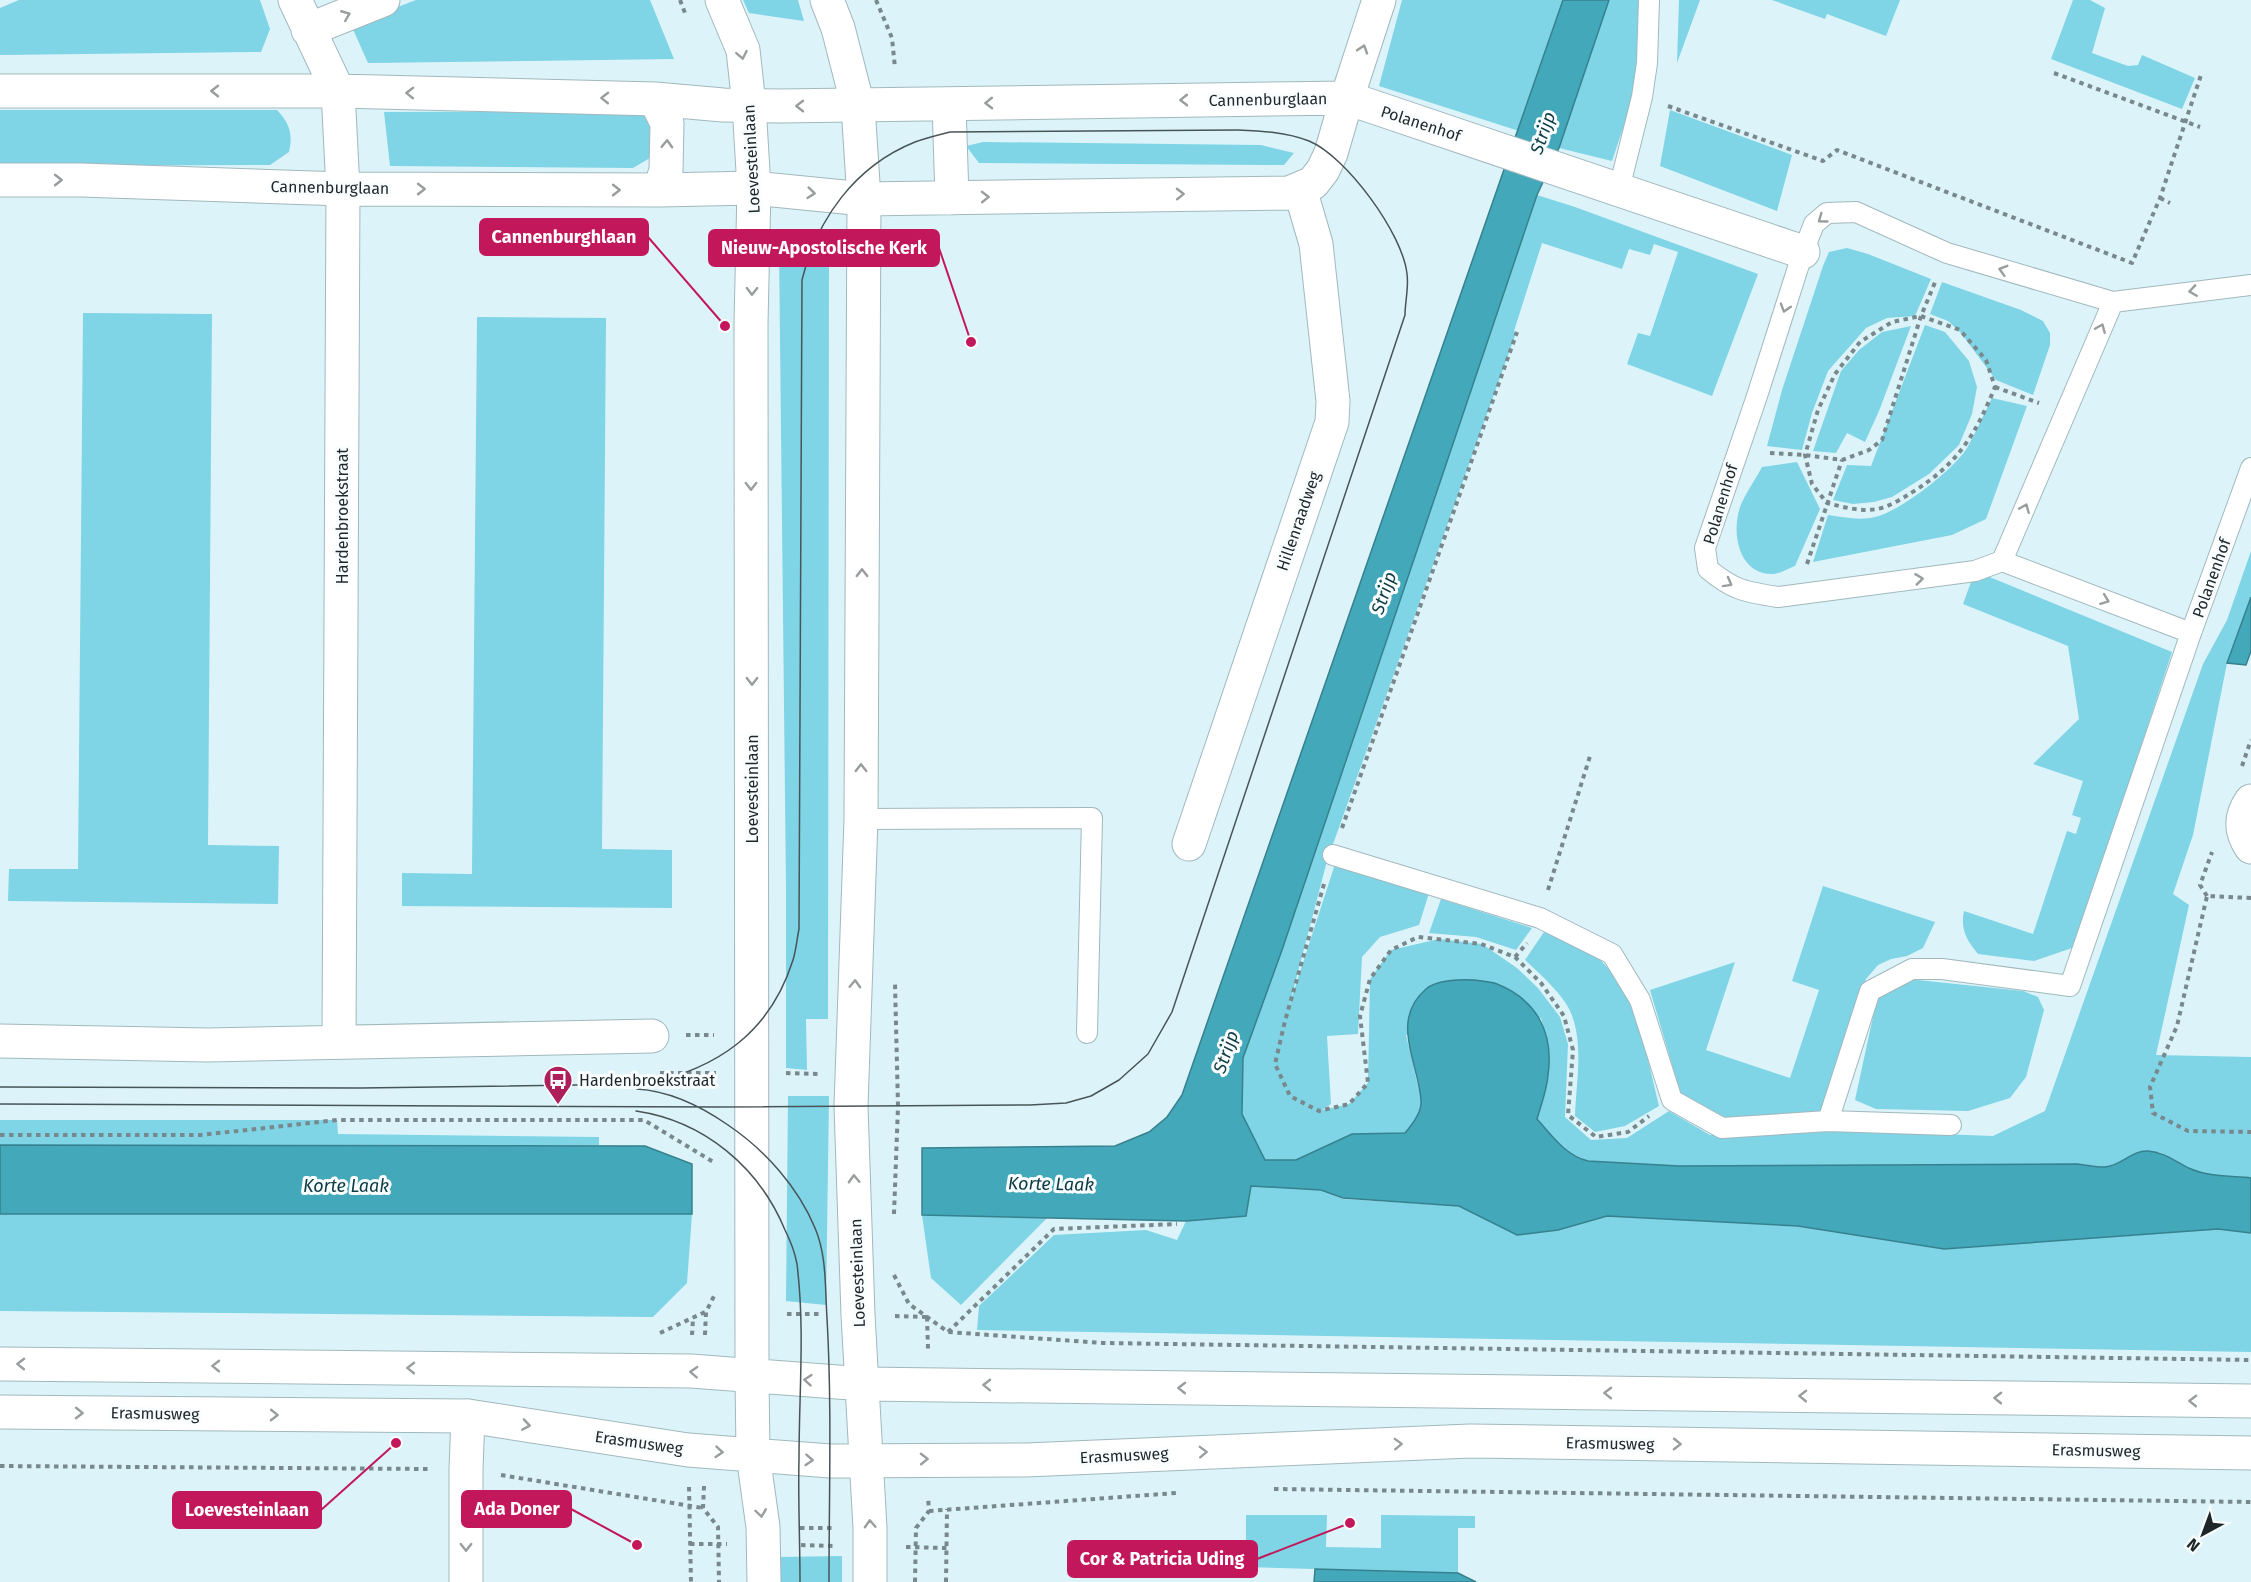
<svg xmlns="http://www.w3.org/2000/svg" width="2251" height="1582" font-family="'Fira Sans',sans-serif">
  <rect width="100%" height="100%" fill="#dcf4f9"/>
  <path fill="#7fd4e5" d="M 19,0 L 260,0 L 270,29 L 261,52 L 0,55 L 0,8 Z
    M 416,0 L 650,0 L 674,59 L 368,63 L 351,25 Z
    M 743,0 L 798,0 L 804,21 L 749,13 Z
    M 1402,0 L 1563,0 L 1519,131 L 1379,86 Z
    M 1609,0 L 1640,0 L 1638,62 L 1634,95 L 1612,161 L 1559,148 Z
    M 1679,0 L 1700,0 L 1677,63 Z
    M 1772,0 L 1900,0 L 1886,36 L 1827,14 L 1825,19 Z
    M 2073,0 L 2090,0 L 2105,8 L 2092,53 L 2128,66 L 2138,65 L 2142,55 L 2195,78 L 2182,109 L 2051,59 Z
    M 0,110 L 277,110 C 290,124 293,134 289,152 L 270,165 L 0,166 Z
    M 1670,110 L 1792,155 L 1777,211 L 1660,166 Z
    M 630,111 L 647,117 L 658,137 L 650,158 L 633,168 L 390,166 L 384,112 Z
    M 983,142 L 1261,145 L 1294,153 L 1284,165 L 979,163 L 966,146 Z
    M 1537,195 L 1575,207 L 1758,274 L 1712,396 L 1627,364 L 1638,333 L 1650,336 L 1678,252 L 1654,244 L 1650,255 L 1629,249 L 1622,269 L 1542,243 L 1514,331 L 1516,333 L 1327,861 L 1289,1006 L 1335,864 L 1429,893 L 1419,925 L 1380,937 L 1362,957 L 1358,1034 L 1327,1036 L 1331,1104 L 1322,1110 L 1349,1104 L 1368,1083 L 1370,979 L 1391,950 L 1439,939 L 1482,944 L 1517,968 L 1538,988 L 1560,1017 L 1568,1044 L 1565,1117 L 1591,1140 L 1627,1138 L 1669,1111 L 1710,1135 L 1832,1130 L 1993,1136 L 2045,1111 L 2203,664 L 2227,620 L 2251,551 L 2251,597 L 2227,663 L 2193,835 L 2173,894 L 2189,905 L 2156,1055 L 2251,1057 L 2251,1178 L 2213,1175 L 2193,1170 L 2161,1153 L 2150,1151 L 2136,1153 L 2122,1161 L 2106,1167 L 2077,1164 L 1679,1166 L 1588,1161 C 1566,1156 1552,1136 1537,1119 L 1548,1076 L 1549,1050 L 1541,1018 L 1406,1035 L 1422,1103 L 1414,1123 L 1405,1133 L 1352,1134 L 1296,1160 L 1265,1160 L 1242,1114 L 1243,1058 L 1282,950 Z
    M 779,247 L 829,247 L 828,1019 L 806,1019 L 807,1070 L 786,1068 L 786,888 Z
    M 1847,248 L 1868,254 L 1931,279 L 1915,316 L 1887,318 L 1866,328 L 1828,371 L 1812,413 L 1802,450 L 1767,446 L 1782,390 L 1823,266 L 1829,252 Z
    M 1942,282 L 2021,310 L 2043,321 L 2050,333 L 2050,345 L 2033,395 L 1996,380 L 1960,332 L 1948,321 L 1930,314 Z
    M 83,313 L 212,314 L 208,845 L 279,846 L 278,904 L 8,901 L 9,869 L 78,869 Z
    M 477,317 L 606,318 L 602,849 L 672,850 L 672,908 L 402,906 L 402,873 L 472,874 Z
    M 1925,325 L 1945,332 L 1969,361 L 1977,387 L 1972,414 L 1959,445 L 1929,474 L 1892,497 L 1874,502 L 1853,504 L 1833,500 L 1847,465 L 1871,466 Z
    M 1911,326 L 1879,411 L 1865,442 L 1847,433 L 1836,453 L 1813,451 L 1841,371 L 1859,350 L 1882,332 Z
    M 1992,398 L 2027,406 L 1986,519 L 1952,535 L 1813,562 L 1828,515 C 1843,517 1860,521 1875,517 C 1901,511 1953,470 1967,448 C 1976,432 1984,414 1992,398 Z
    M 1797,462 L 1820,509 L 1795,566 C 1789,568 1780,574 1773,574 C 1739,575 1731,534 1740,507 C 1745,494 1755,480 1762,467 Z
    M 1975,571 L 2172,652 L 2075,947 L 2034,961 L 1978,954 C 1967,941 1960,929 1964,911 L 2033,934 L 2067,831 L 2076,834 L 2081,818 L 2072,815 L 2083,781 L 2033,764 L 2079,719 L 2068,646 L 1963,604 Z
    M 1823,886 L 1935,922 L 1923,948 L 1907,956 L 1891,959 L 1878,965 L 1866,979 L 1824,1111 L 1731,1123 L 1681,1095 L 1650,990 L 1735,962 L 1706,1050 L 1790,1078 L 1819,990 L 1792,981 Z
    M 1441,899 L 1532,928 L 1516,950 L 1476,937 L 1429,933 Z
    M 1544,932 C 1558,938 1584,946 1595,955 C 1637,992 1646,1054 1659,1106 L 1625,1126 L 1595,1132 L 1575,1116 C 1576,1083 1584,1045 1571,1013 C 1564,995 1539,973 1525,960 Z
    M 1908,979 L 2023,991 L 2038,997 L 2044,1010 L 2026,1077 L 2010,1098 L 1968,1111 L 1876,1109 L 1855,1100 L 1878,994 Z
    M 788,1096 L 829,1096 L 826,1305 L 786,1301 Z
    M 0,1120 L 337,1120 L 338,1134 L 599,1137 L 599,1145 L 0,1145 Z
    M 1251,1186 L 1321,1190 L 1343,1199 L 1459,1206 L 1517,1235 L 1558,1230 L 1607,1216 L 1798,1226 L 1944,1249 L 2218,1229 L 2251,1233 L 2251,1352 L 977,1330 L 979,1306 L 1054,1235 L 1146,1230 L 1177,1240 L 1186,1221 L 1246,1216 Z
    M 0,1214 L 692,1214 L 687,1283 L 653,1317 L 0,1311 Z
    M 922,1215 L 1048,1217 L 961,1305 L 931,1278 Z
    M 1246,1515 L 1327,1515 L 1326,1547 L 1381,1548 L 1381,1515 L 1475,1516 L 1475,1528 L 1458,1528 L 1458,1573 L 1246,1567 Z
    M 842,1556 L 842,1582 L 780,1582 L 780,1557 Z"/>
  <path fill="#42a8ba" stroke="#37818e" stroke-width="1.5" d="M 1563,0 L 1609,0 L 1559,148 L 1537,195 L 1282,950 L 1243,1058 L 1242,1114 L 1265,1160 L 1296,1160 L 1352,1134 L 1405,1133 C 1412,1125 1422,1112 1421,1101 C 1419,1063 1389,1021 1426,989 C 1436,980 1461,979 1474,980 C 1481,981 1490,981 1497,984 C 1537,1000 1554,1033 1548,1075 C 1547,1090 1541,1105 1537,1119 C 1552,1136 1566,1156 1588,1161 L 1679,1166 L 2077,1164 C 2086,1165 2096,1167 2105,1167 C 2121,1166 2132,1150 2148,1151 C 2165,1152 2177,1163 2191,1169 C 2210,1177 2231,1176 2251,1178 L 2251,1233 L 2218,1229 L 1944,1249 L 1798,1226 L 1607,1216 L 1558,1230 L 1517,1235 L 1459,1206 L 1343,1198 L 1321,1190 L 1251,1186 L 1246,1216 L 1186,1221 L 922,1215 L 922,1148 L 1115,1146 L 1149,1132 L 1167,1117 L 1182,1095 Z
    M 2251,597 L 2251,651 L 2246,665 L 2227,663 Z
    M 0,1145 L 645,1146 L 692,1164 L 692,1214 L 0,1214 Z
    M 1315,1569 L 1458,1573 L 1476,1582 L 1314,1582 Z"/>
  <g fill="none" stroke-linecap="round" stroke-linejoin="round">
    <g stroke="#a1b8bd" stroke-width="22">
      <path id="lane" d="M 1619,189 L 1642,97 L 1647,63 L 1649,0
        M 2251,285 L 2113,302 L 1947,253 L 1856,212 L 1827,213 L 1814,224 L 1803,252 L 1757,396 L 1705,548 L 1708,569 C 1733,590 1745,592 1778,597 L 1975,571 L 2002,561 L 2191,633 L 2251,468
        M 2002,561 L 2113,302
        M 861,819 L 1092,818 L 1087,1033
        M 1333,855 L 1540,918 L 1612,954 L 1640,1000 L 1672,1100 L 1722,1128 L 1828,1121 L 1870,991 L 1912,969 L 1942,969 L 2070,986 L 2191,633
        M 1828,1121 L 1951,1125"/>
    </g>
    <g stroke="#a1b8bd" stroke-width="35">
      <path id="street" d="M 295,0 L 338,91 L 343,189 L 339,1042
        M 308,30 L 383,0
        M 0,91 L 338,91 L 655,99 L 723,105 L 780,106 L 1347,98 L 1803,252
        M 655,99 L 667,123 L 666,171 L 659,190
        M 949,104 L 952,198
        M 0,180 L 81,180 L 343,189 L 659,190 L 754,188 L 864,199 L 1289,193 L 1313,183 L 1323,170 L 1331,153 L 1347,98 L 1379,0
        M 2251,801 C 2240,817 2240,831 2251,847
        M 1189,844 L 1332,422 L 1333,401 L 1316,244 L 1300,189
        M 0,1041 L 208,1045 L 652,1036
        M 466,1582 L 466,1469 L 468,1416"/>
    </g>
    <g stroke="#a1b8bd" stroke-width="35">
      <path id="secondary" d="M 722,0 L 743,50 L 749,105 L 754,188 L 751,324 L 752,1376 L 753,1455 L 763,1527 L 764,1582
        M 827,0 L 838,28 L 858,106 L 864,199 L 861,819 L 851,1106 L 858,1315 L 870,1528 L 870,1582
        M 0,1364 L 691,1371 L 864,1384 L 2251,1401
        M 0,1412 L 468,1416 L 688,1450 L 830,1461 L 1026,1460 L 1470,1441 L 2251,1453"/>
    </g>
    <path stroke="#78888c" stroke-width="4" stroke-dasharray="4.5 4.5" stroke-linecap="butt" d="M 680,0 L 685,13
      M 876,0 L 892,38 L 895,68
      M 2054,73 L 2200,127
      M 1668,106 L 1823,161 L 1837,150 L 2132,263 L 2160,198 L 2202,72
      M 2160,198 L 2170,203
      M 1921,316 L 1960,330 L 1986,360 L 1995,387 C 1975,436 1957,465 1911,493 C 1901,499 1889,507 1877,509 C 1861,512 1843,507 1827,503 L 1812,484 L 1805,455 L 1818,410 L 1835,374 L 1860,342 L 1892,322 Z
      M 1995,387 L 2039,403
      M 1770,453 L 1805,455 L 1842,460 L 1869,450 L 1882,440 L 1921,316 L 1936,280
      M 1807,564 L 1842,460
      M 2242,766 L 2251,740
      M 1342,828 L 1517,332
      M 1324,884 L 1285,1021 L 1275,1064 L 1290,1096 L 1319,1111 L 1349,1104 L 1368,1083 L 1360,1016 L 1370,979 L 1391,950 L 1418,937 L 1481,944 L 1515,957 L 1541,983 L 1564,1016 L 1573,1050 L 1568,1115 L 1596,1137 L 1628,1132 L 1649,1116
      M 1548,890 L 1591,753
      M 2207,896 L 2200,885 L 2212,852
      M 2251,898 L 2207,896 L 2177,1026 L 2150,1087 L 2153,1113 L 2188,1131 L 2251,1132
      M 1515,957 L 1527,943
      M 686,1035 L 714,1035
      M 660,1073 L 716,1073
      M 786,1073 L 818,1074
      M 0,1135 L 201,1135 L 337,1120 L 644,1120 L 715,1163
      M 894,1214 L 898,1106 L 895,984
      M 894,1275 L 909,1304 L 948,1332 L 1103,1343 L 2251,1360
      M 787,1314 L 822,1314
      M 895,1316 L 927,1317
      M 927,1317 L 928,1349
      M 948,1332 L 1054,1229 L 1177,1224
      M 660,1333 L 705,1312
      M 692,1335 L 693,1319
      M 705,1335 L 706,1312 L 714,1296
      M 0,1466 L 431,1469
      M 501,1475 L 703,1508
      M 704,1486 L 703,1508 L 718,1527 L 719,1582
      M 689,1487 L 691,1582
      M 1274,1489 L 2251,1502
      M 929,1511 L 1176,1493
      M 800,1528 L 834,1528
      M 690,1544 L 727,1544
      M 801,1545 L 835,1546
      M 906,1547 L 947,1548
      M 915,1582 L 916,1528 L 929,1511 L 928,1497
      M 946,1582 L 947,1509"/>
    <use href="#lane" stroke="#fff" stroke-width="20"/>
    <use href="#street" stroke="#fff" stroke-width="33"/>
    <use href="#secondary" stroke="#fff" stroke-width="33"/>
    <path stroke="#485457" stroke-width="1.5" d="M 0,1087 L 361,1088 L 645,1084 C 717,1069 770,1033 793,960 C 796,950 797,939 799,929 L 802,280 C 817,219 855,166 915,142 C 926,138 938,135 950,132 L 1237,130 C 1261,131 1286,132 1309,141 C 1346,156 1403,234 1407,274 C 1409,287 1405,302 1405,315 L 1172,1012 L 1148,1054 L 1119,1080 L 1091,1096 L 1066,1103 L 1030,1105 L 717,1107 L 0,1104
      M 637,1089 C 670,1091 702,1107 728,1125 C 765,1150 798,1187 815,1228 C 827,1256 825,1289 827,1318 C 832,1406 829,1494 829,1582
      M 636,1111 C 704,1121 759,1167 785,1230 C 790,1240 795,1253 797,1264 C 805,1329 799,1394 799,1459 C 798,1500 800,1541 800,1582"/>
  </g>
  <defs><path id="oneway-chevron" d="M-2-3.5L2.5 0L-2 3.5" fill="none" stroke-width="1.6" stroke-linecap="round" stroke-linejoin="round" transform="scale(1.5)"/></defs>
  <g stroke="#999d9e">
    <use href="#oneway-chevron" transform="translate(346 15) rotate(-22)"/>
    <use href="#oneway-chevron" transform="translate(1363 49) rotate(-72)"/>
    <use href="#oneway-chevron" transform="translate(742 55) rotate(79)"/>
    <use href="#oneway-chevron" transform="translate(215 91) rotate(-180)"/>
    <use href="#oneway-chevron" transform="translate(410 93) rotate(-179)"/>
    <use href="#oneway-chevron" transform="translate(605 98) rotate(-179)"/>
    <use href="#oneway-chevron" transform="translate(1184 100) rotate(179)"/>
    <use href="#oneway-chevron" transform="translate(989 103) rotate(179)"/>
    <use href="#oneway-chevron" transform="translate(800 106) rotate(-180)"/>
    <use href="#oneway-chevron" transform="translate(667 144) rotate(-88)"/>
    <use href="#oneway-chevron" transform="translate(58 180)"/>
    <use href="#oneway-chevron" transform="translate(421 189)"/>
    <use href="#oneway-chevron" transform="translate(616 190)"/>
    <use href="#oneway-chevron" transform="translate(811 193) rotate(6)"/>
    <use href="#oneway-chevron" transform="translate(1180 194) rotate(-1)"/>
    <use href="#oneway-chevron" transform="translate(985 197) rotate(-1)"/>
    <use href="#oneway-chevron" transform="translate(1822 219) rotate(144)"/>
    <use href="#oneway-chevron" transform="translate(2003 270) rotate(-164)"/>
    <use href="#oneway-chevron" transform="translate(752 291) rotate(91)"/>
    <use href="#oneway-chevron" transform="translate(2193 291) rotate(172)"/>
    <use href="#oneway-chevron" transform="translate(1785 308) rotate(107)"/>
    <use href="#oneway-chevron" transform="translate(2101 328) rotate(-67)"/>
    <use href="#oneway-chevron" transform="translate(751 486) rotate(90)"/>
    <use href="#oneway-chevron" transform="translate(2025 508) rotate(-67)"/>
    <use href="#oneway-chevron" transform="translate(862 573) rotate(-90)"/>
    <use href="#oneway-chevron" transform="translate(1919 579) rotate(-7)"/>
    <use href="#oneway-chevron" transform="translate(1728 583) rotate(29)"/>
    <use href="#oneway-chevron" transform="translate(2105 600) rotate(21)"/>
    <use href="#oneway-chevron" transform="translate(752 681) rotate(90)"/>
    <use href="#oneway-chevron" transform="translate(861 768) rotate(-90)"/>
    <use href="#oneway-chevron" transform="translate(855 984) rotate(-88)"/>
    <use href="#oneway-chevron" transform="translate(854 1179) rotate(-92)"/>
    <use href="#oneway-chevron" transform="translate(21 1364) rotate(-179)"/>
    <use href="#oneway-chevron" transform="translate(216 1366) rotate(-179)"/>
    <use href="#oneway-chevron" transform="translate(411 1368) rotate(-179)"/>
    <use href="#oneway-chevron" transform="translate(694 1372) rotate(-177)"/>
    <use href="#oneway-chevron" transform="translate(808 1380) rotate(-175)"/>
    <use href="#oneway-chevron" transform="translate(987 1385) rotate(-179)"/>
    <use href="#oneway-chevron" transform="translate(1182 1388) rotate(-179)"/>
    <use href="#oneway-chevron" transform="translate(1608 1393) rotate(-179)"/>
    <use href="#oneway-chevron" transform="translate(1803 1396) rotate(-179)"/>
    <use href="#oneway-chevron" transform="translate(1998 1398) rotate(-179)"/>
    <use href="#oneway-chevron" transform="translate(2193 1401) rotate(-179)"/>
    <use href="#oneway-chevron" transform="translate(79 1413) rotate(1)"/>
    <use href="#oneway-chevron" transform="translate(274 1415) rotate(1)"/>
    <use href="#oneway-chevron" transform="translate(526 1425) rotate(9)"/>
    <use href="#oneway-chevron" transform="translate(1398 1444) rotate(-2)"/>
    <use href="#oneway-chevron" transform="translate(1677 1444) rotate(1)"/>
    <use href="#oneway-chevron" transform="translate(719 1452) rotate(5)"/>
    <use href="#oneway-chevron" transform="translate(1203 1452) rotate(-2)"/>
    <use href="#oneway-chevron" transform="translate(924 1459) rotate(-1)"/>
    <use href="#oneway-chevron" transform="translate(809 1460) rotate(4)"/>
    <use href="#oneway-chevron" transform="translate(761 1513) rotate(82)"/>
    <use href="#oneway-chevron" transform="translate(870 1524) rotate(-93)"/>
    <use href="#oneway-chevron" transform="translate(466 1547) rotate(90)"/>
  </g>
  <defs>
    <g id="bus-pin" transform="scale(1.5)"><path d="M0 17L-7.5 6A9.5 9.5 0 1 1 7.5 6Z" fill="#ac1f5b" stroke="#f9fdfe"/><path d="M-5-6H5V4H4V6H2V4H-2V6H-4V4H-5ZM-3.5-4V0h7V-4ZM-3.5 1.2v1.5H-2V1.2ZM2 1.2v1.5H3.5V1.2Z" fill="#fff"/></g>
  </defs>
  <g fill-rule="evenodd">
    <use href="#bus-pin" x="558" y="1080"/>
  </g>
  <g text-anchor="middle" stroke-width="6" stroke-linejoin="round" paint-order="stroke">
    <g font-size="16" fill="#1d2628" stroke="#f9fdfe">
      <text transform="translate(1268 99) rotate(-1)" y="6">Cannenburglaan</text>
      <text transform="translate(1421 123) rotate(18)" y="6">Polanenhof</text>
      <text transform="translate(751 159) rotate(-93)" y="6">Loevesteinlaan</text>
      <text transform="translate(330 187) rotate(1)" y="6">Cannenburglaan</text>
      <text transform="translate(1720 504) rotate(-73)" y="6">Polanenhof</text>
      <text transform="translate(342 516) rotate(-90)" y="6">Hardenbroekstraat</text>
      <text transform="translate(1298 521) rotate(-71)" y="6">Hillenraadweg</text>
      <text transform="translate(2211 578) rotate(-70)" y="6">Polanenhof</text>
      <text transform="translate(752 789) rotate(-90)" y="6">Loevesteinlaan</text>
      <text transform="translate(857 1273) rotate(-92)" y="6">Loevesteinlaan</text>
      <text transform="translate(155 1413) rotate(1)" y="6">Erasmusweg</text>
      <text transform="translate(639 1442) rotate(8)" y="6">Erasmusweg</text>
      <text transform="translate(1610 1443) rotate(1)" y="6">Erasmusweg</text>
      <text transform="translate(2096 1450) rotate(1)" y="6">Erasmusweg</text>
      <text transform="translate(1124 1455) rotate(-3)" y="6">Erasmusweg</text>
    </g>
    <g font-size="16" fill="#1d2628" stroke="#f9fdfe" text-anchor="start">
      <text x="579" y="1086">Hardenbroekstraat</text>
    </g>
    <g font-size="18" font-style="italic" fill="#0c3b43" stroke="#f9fdfe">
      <text transform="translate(1543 133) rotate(-71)" y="6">Strijp</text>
      <text transform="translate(1384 593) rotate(-71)" y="6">Strijp</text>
      <text transform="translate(1226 1052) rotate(-71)" y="6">Strijp</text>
      <text transform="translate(1051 1184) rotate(1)" y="6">Korte Laak</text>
      <text x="346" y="1192">Korte Laak</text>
    </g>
  </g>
  <path fill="none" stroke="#c2185b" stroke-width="2" d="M725 326L648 237M971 342L939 248M637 1545L571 1509M396 1443L321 1510M1350 1523L1257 1559"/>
  <g fill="#c2185b" stroke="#f9fdfe" stroke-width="2">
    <circle cx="725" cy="326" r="6"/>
    <circle cx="971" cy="342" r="6"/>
    <circle cx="637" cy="1545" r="6"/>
    <circle cx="396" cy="1443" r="6"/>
    <circle cx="1350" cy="1523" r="6"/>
  </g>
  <g fill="#c2185b" stroke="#c2185b" stroke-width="2">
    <rect x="480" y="219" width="168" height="36" rx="6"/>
    <rect x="709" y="230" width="230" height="36" rx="6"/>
    <rect x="462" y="1491" width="109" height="36" rx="6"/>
    <rect x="173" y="1492" width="148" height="36" rx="6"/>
    <rect x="1068" y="1541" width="189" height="36" rx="6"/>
  </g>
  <g font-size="18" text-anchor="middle" font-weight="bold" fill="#fff">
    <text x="564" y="243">Cannenburghlaan</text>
    <text x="824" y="254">Nieuw-Apostolische Kerk</text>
    <text x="517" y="1515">Ada Doner</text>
    <text x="247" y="1516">Loevesteinlaan</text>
    <text x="1162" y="1565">Cor &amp; Patricia Uding</text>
  </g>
  <g transform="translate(2203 1534) rotate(221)" stroke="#f9fdfe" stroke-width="4.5" paint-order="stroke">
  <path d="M0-4.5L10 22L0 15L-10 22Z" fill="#1d2628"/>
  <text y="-9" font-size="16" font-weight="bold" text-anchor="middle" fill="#1d2628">N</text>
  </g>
</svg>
